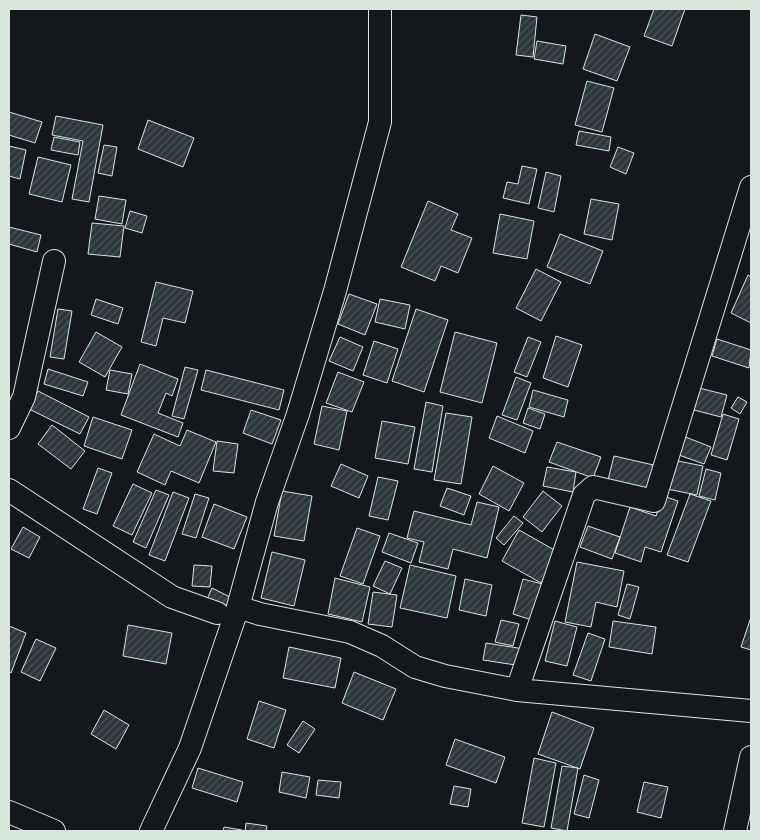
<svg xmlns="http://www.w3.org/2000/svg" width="760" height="840" font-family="'Fira Sans Condensed',sans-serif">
  <defs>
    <pattern id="building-hatch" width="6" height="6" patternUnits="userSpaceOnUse" patternTransform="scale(1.25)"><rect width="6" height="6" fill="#2c363c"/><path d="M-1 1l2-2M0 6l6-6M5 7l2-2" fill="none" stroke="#4a5358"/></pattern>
  </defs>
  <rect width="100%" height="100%" fill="#14181c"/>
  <path fill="url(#building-hatch)" stroke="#d8e6dc" d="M 654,9 L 685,9 L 672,46 L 644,36 Z
    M 521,15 L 537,17 L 533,57 L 516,55 Z
    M 595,34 L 630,47 L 617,81 L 583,69 Z
    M 537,41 L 566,46 L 563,64 L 534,59 Z
    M 587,81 L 614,88 L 602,132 L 575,125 Z
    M 9,112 L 42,122 L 35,143 L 9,135 Z
    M 56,116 L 103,125 L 89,202 L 72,199 L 83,141 L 52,135 Z
    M 148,120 L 194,138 L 183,167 L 138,149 Z
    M 579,131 L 611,137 L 609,151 L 576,145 Z
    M 54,137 L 80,142 L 78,155 L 51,150 Z
    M 104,145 L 117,147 L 112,176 L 98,173 Z
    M 9,146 L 26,150 L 20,179 L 9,176 Z
    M 618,147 L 634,153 L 626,174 L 610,167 Z
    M 38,157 L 71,165 L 62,202 L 29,194 Z
    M 522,166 L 537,169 L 529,204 L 503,198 L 507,182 L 518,184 Z
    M 546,172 L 561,176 L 554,212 L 538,208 Z
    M 99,196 L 126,200 L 122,224 L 95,219 Z
    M 591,199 L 619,204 L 612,240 L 584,234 Z
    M 428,201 L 458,214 L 451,230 L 472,238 L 458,273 L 441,266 L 435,281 L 401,267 Z
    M 130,211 L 147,216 L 142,233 L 125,228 Z
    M 500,214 L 534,221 L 527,259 L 493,253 Z
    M 92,223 L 124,226 L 120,257 L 88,254 Z
    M 9,227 L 41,235 L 37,252 L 9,244 Z
    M 560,234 L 603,251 L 590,284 L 547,267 Z
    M 536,269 L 561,282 L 541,321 L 516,308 Z
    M 748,275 L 751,277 L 751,323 L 731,313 Z
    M 156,282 L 193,291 L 185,323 L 163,318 L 156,346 L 141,342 Z
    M 349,294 L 377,304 L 365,335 L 338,324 Z
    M 96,299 L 123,308 L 118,324 L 91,315 Z
    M 380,299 L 410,305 L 405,329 L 375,322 Z
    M 58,309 L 72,311 L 64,359 L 50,357 Z
    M 416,309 L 448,320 L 424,392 L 392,381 Z
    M 96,332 L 122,347 L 105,377 L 79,362 Z
    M 455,332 L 497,343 L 482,403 L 440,392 Z
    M 556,336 L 582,345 L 568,387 L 543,378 Z
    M 340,337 L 363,347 L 353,371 L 329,361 Z
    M 528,337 L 541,342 L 527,377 L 514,372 Z
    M 717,339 L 751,350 L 749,368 L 712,356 Z
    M 374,341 L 398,349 L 387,383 L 363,375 Z
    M 140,364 L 178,379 L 172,396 L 166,393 L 158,413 L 183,423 L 178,437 L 121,415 Z
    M 185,367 L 198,370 L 184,419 L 172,416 Z
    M 48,369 L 88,382 L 83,396 L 44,384 Z
    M 110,370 L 132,374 L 128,394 L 106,390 Z
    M 206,370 L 284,390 L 279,410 L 201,390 Z
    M 338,372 L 364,382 L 352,412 L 326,403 Z
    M 516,377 L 531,383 L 517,420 L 502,415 Z
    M 699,388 L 727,395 L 721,417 L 694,410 Z
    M 533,390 L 568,400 L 564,417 L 529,407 Z
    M 38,391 L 89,417 L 80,434 L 29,409 Z
    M 738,397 L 747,402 L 740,414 L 731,408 Z
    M 426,402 L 443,406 L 432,472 L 414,469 Z
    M 322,406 L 347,411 L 339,450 L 314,444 Z
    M 528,408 L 545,414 L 540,429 L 523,423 Z
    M 251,410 L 281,420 L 272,444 L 243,433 Z
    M 446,413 L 472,417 L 461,484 L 434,480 Z
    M 723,414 L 739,419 L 727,460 L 711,455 Z
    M 497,416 L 533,431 L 525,453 L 489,438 Z
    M 93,417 L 132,430 L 122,459 L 84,446 Z
    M 382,421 L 415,427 L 408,464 L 375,458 Z
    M 52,425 L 85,451 L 71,469 L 38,444 Z
    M 187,430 L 216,442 L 199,483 L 171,471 L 165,485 L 137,472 L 154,434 L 180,446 Z
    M 683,436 L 711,447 L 704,464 L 676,454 Z
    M 217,441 L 238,444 L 234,473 L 213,471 Z
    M 557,442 L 601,457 L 593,478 L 549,462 Z
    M 614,456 L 658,466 L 651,498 L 606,488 Z
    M 673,460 L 703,466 L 697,495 L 667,489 Z
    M 341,464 L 368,476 L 359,498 L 331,486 Z
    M 493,466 L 524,483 L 509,511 L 479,494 Z
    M 547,467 L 576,472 L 573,492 L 543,486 Z
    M 98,468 L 112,473 L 97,514 L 83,509 Z
    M 706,469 L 721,473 L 715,500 L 699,496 Z
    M 378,477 L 398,481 L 388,520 L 369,516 Z
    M 133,484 L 152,493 L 132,535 L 113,526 Z
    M 447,488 L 471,496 L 464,515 L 440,506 Z
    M 156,490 L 169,495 L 146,548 L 133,542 Z
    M 282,491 L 312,496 L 304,541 L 274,536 Z
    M 543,491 L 562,506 L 542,532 L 523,517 Z
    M 173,492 L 189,498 L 165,561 L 149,555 Z
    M 195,494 L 209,498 L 196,538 L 182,534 Z
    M 690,494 L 711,501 L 688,562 L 667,555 Z
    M 663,496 L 678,501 L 661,552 L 645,547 L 641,562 L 615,553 L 630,507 L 656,516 Z
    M 477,502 L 499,507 L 487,558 L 453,549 L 448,569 L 419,562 L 424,542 L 407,538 L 414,511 L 471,525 Z
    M 214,504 L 247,517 L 234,549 L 202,537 Z
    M 514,516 L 523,523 L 504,545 L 496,538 Z
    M 588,526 L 620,537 L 612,559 L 580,547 Z
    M 23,527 L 40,537 L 29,558 L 11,549 Z
    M 357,528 L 380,536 L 363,584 L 340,576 Z
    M 519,530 L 558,552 L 541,583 L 502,561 Z
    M 389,533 L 418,543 L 411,563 L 382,552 Z
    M 272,552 L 305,560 L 294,606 L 261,598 Z
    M 385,561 L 402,568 L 390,594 L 373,586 Z
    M 577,562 L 624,571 L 617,607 L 596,602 L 591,627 L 565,622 Z
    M 194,565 L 212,566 L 210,587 L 192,586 Z
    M 410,565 L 456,576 L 447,618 L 400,608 Z
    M 335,578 L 370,587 L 362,622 L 328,614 Z
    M 465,579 L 492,585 L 486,616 L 459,610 Z
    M 523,579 L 542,584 L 532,620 L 513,614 Z
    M 627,584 L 639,587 L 630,619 L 618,615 Z
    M 212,588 L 230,597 L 223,613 L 205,604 Z
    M 373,592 L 397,595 L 392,627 L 368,624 Z
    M 751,617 L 751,650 L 741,647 Z
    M 501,620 L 519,624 L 513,646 L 495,642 Z
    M 555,621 L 577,627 L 567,666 L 545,661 Z
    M 613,621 L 656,627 L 652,654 L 609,647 Z
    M 128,625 L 172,633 L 166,664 L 123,656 Z
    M 9,626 L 26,633 L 11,673 L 9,672 Z
    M 588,633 L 605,639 L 591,681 L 573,675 Z
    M 36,639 L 56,648 L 40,681 L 21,672 Z
    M 486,643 L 524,649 L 522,666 L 483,660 Z
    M 289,647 L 341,658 L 335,688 L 283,678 Z
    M 354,672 L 396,689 L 383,720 L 342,703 Z
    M 259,701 L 286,710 L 274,748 L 247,739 Z
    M 104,710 L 129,725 L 116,749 L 91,734 Z
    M 552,712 L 594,728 L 580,769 L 538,754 Z
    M 303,721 L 315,729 L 299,753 L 287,745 Z
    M 455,739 L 505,757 L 496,783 L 446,765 Z
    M 534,758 L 556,763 L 544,827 L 522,823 Z
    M 562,766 L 578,768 L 567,831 L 551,828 Z
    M 198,768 L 243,782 L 237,802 L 192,788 Z
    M 282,772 L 310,777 L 306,798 L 279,792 Z
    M 584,775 L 599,780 L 589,818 L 574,814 Z
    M 318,780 L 341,782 L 339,798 L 316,795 Z
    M 644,782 L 668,787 L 661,818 L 637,812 Z
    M 454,786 L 471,789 L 468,807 L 450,804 Z
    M 246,823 L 267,826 L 266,831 L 245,831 Z
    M 224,827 L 242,830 L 242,831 L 223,831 Z"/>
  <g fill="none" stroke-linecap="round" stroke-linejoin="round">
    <g stroke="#d8e6dc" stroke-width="24">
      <path id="street" d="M 9,428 L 24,397 L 54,261
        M 9,490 L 172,597 L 217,613
        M 238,607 L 260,614 L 350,632 L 382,646 L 415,667 L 445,676 L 517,690 L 751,711
        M 517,690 L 584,495 L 593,487 L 654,501 L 751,187
        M 9,812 L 54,831
        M 151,831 L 190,748 L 238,607 L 267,502 L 298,414 L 335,291 L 380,122 L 380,9
        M 735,831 L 751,757"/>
    </g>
    <use href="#street" stroke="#14181c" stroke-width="22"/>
  </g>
  <rect width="760" height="840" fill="none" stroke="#d8e6dc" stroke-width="20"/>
</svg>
